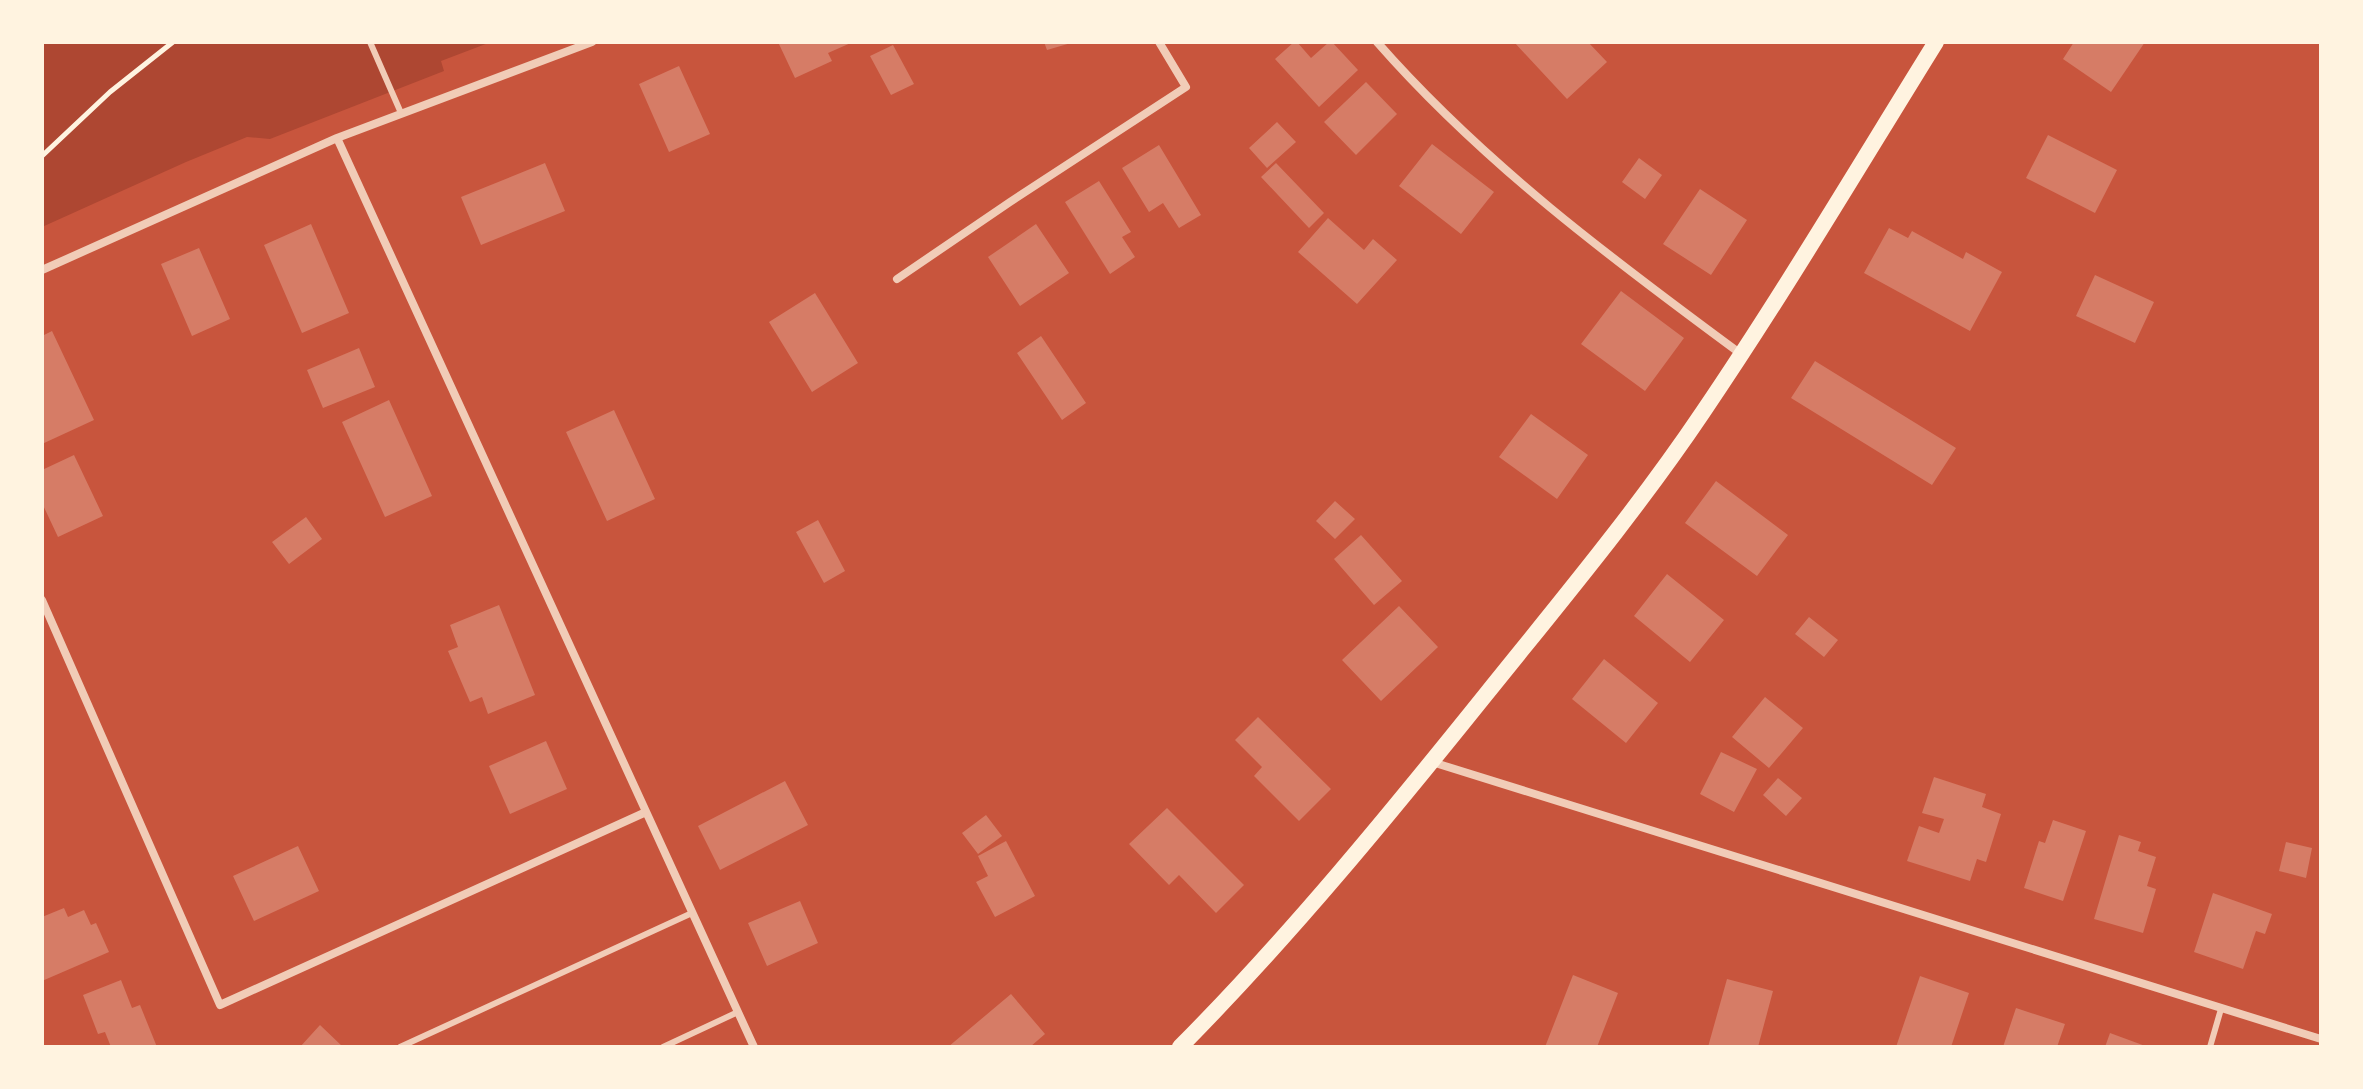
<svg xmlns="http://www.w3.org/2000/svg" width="2363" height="1089" font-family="Montserrat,sans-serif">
  <rect width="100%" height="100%" fill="#c8553d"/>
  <path fill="#ae4732" d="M 42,42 L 491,42 L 441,61 L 444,71 L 270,139 L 247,137 L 186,162 L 42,227 Z"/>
  <path fill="#d67c66" d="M 778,42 L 853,42 L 828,53 L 832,61 L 795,78 Z
    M 1044,42 L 1071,42 L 1071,43 L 1047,50 Z
    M 1294,42 L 1297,42 L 1311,58 L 1329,42 L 1332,42 L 1358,70 L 1319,107 L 1275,59 Z
    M 1514,42 L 1588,42 L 1607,62 L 1567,99 Z
    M 2074,42 L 2145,42 L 2111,92 L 2063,59 Z
    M 893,45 L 914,84 L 891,95 L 870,56 Z
    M 679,66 L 710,134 L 669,152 L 639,84 Z
    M 1366,82 L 1397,114 L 1356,155 L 1324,122 Z
    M 1277,122 L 1296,142 L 1267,168 L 1249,148 Z
    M 2048,135 L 2117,170 L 2095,213 L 2026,178 Z
    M 1432,144 L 1494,192 L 1461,234 L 1399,186 Z
    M 1159,145 L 1201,215 L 1179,228 L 1163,203 L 1149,212 L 1122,168 Z
    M 1639,158 L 1662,175 L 1645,199 L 1622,182 Z
    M 545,163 L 565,211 L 481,245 L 461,197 Z
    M 1276,163 L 1324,213 L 1309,228 L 1261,177 Z
    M 1099,181 L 1131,232 L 1122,237 L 1135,257 L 1110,274 L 1065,202 Z
    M 1700,189 L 1747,220 L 1711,275 L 1663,244 Z
    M 1328,218 L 1364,250 L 1373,239 L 1397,260 L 1357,304 L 1298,252 Z
    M 311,224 L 349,313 L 302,333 L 264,245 Z
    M 1036,224 L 1069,273 L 1020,306 L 988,257 Z
    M 1889,228 L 1908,238 L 1912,231 L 1963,259 L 1966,252 L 2002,272 L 1970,331 L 1864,273 Z
    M 199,248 L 230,319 L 192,336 L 161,264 Z
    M 2095,275 L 2154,302 L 2135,343 L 2076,316 Z
    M 1621,291 L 1684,338 L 1645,391 L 1581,344 Z
    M 815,293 L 858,363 L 812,392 L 769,322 Z
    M 52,331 L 94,420 L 42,444 L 42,336 Z
    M 1041,336 L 1086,403 L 1062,420 L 1017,353 Z
    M 359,348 L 375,387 L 323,408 L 307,370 Z
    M 1815,361 L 1956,448 L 1932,485 L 1791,398 Z
    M 389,400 L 432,496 L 385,517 L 342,422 Z
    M 614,410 L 655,499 L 607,521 L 566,432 Z
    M 1531,414 L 1588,455 L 1557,499 L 1499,457 Z
    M 74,455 L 103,516 L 58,537 L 42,503 L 42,470 Z
    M 1716,481 L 1788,535 L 1757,576 L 1685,523 Z
    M 1335,501 L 1355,519 L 1335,539 L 1316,521 Z
    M 306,517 L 322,539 L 289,564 L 272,542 Z
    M 818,520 L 845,571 L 824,583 L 796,532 Z
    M 1361,535 L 1402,581 L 1374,605 L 1334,559 Z
    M 1667,574 L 1724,620 L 1690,662 L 1634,616 Z
    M 499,605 L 535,695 L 488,714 L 482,697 L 470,702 L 448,651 L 458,647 L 450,625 Z
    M 1399,606 L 1438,647 L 1381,701 L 1342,660 Z
    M 1809,617 L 1838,640 L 1824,657 L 1795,634 Z
    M 1604,659 L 1658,703 L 1626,743 L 1572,699 Z
    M 1765,697 L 1803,728 L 1769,768 L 1732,737 Z
    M 1258,717 L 1331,789 L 1299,821 L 1254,776 L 1262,767 L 1235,740 Z
    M 546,741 L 567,789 L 510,814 L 489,766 Z
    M 1721,752 L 1757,769 L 1734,812 L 1700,794 Z
    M 1934,777 L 1986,794 L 1982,807 L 2001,814 L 1986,862 L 1977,859 L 1970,881 L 1907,861 L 1919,826 L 1939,833 L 1944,819 L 1922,813 Z
    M 1778,778 L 1802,798 L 1786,816 L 1763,795 Z
    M 785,781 L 808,825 L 720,870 L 698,826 Z
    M 1167,808 L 1244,885 L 1216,913 L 1179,875 L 1169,885 L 1129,844 Z
    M 986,815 L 1002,836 L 978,854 L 962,833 Z
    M 2053,820 L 2086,831 L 2063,901 L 2024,888 L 2039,841 L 2045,843 Z
    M 2119,835 L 2141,842 L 2138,851 L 2156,857 L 2147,886 L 2156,889 L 2143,933 L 2094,919 Z
    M 1006,841 L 1035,896 L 995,917 L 976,882 L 988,876 L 978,856 Z
    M 2286,842 L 2312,848 L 2306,878 L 2279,871 Z
    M 298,846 L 319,891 L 254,921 L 233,876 Z
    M 2213,893 L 2272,914 L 2265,934 L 2256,931 L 2243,969 L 2194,952 Z
    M 800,901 L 818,943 L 767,966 L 748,923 Z
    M 64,908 L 68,917 L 84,910 L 91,925 L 96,923 L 109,952 L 42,981 L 42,917 Z
    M 1573,975 L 1618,993 L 1597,1047 L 1545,1047 Z
    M 1920,976 L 1969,993 L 1951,1047 L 1896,1047 Z
    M 1727,979 L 1773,991 L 1758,1047 L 1708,1047 Z
    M 121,980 L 132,1008 L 140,1005 L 157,1047 L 111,1047 L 105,1032 L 98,1034 L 83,995 Z
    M 1011,994 L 1045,1034 L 1030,1047 L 948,1047 Z
    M 2016,1008 L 2065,1024 L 2057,1047 L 2003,1047 Z
    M 320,1025 L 343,1047 L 300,1047 Z
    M 2110,1033 L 2148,1047 L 2105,1047 Z"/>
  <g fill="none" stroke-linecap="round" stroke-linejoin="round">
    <path stroke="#fff3e0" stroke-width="5" d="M 42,156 L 110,92 L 173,42"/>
    <path stroke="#f1ccb7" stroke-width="6" d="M 370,42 L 401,113
      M 400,1047 L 692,913
      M 663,1047 L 738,1012
      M 2210,1047 L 2221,1009"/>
    <path stroke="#f1ccb7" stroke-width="8" d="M 1377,42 C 1483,163 1612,259 1741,354
      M 337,138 L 754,1047
      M 42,270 L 337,138 L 592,42
      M 897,279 L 1010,202 L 1186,87 L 1159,42
      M 42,600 L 220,1005 L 646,812
      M 1432,762 L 2321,1039"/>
    <path stroke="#fff3e0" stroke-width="16" d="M 1180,1047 C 1290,936 1389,815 1487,693 C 1561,601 1637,510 1703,412 C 1785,291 1859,166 1936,42"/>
  </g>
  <rect width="2363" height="1089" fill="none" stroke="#fff3e0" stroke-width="88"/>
</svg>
